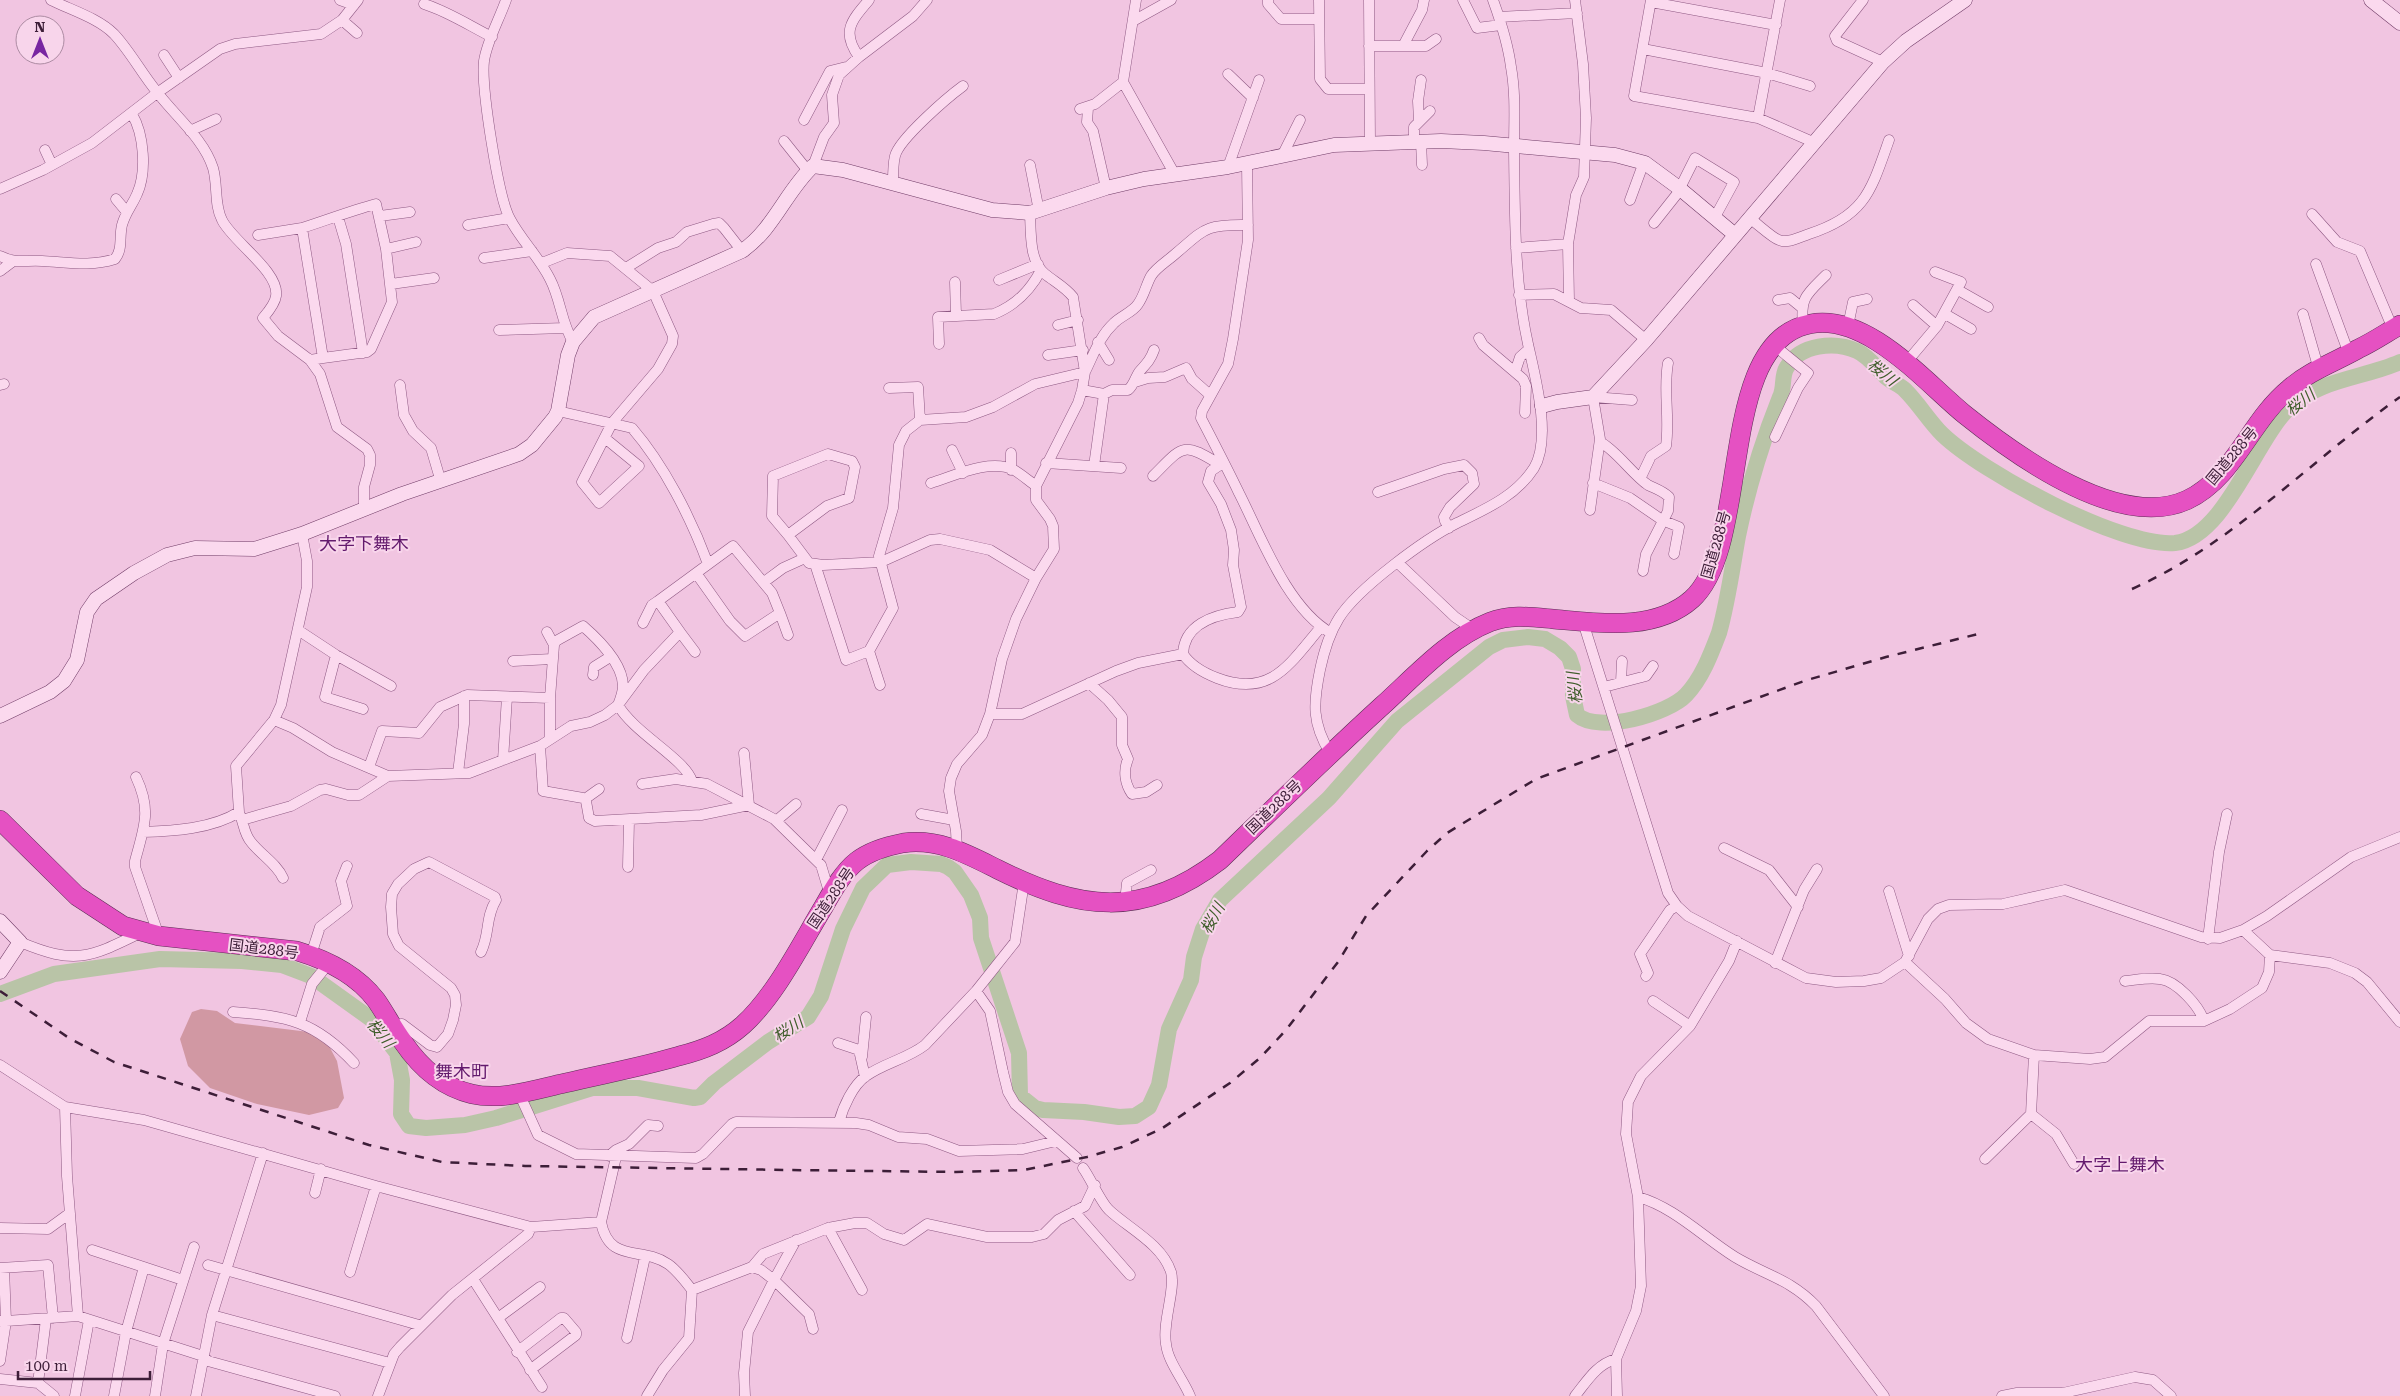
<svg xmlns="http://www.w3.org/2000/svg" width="2400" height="1396" font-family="'Roboto Serif','Noto Sans JP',serif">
  <rect width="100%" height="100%" fill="#f1c5e1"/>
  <path fill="#d198a3" d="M 201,1009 L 217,1011 L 235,1023 L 309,1032 L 329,1046 L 337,1061 L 344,1098 L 338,1108 L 309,1115 L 257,1104 L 210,1088 L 188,1066 L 180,1039 L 192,1012 Z"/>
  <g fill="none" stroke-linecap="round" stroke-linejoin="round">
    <path stroke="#b9c4a7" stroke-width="16" d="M 0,994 L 54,974 L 160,959 L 242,961 L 282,965 L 311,976 L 371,1019 L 397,1053 L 402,1080 L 401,1114 L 409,1126 L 426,1128 L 465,1125 L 496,1118 L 592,1088 L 638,1088 L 694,1098 L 700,1097 L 714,1083 L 768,1042 L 808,1017 L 821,996 L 843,929 L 863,888 L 887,865 L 911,862 L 941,864 L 948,867 L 955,872 L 971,895 L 980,918 L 981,938 L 1019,1053 L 1020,1096 L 1035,1108 L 1043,1110 L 1084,1112 L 1119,1117 L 1135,1116 L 1149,1107 L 1159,1085 L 1169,1029 L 1191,980 L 1194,957 L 1203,929 L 1220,900 L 1329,798 L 1397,721 L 1489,647 L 1503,640 L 1528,637 L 1545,639 L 1560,648 L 1569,657 L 1573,669 L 1573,696 L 1577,715 C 1599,734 1668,714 1686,695 C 1702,678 1711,654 1719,633 C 1728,601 1732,569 1738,536 C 1748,488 1762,442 1780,397 C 1785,387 1781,376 1787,367 C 1800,344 1835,341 1857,351 C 1868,356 1876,367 1884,375 C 1890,382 1899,384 1905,390 C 1919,404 1929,421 1942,434 C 1981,472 2122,548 2175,543 C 2225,537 2256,438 2290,407 C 2320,379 2364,378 2400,362"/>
    <g stroke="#8e5983" stroke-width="11">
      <path id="street" d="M 51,0 C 71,10 98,18 114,34 C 130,51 142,74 157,92 C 175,116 204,139 213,168 C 218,185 214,205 222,220 C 232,241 280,272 276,296 C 275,304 268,312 263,318 L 278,336 L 310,360 L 323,358
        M 340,0 L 354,5
        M 506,0 C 499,20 487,41 484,61 C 481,86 498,197 510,219 C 521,240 539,257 550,279 C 561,300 561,322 573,342
        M 1136,0 L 1123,82 L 1174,173
        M 1268,0 L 1268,4 L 1281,19 L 1318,19
        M 1319,0 L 1320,79 L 1328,89 L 1369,89
        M 1369,0 L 1370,142
        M 1463,0 L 1477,28 L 1501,25
        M 1651,0 L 1634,96 L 1758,118 L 1813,142
        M 1863,0 L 1835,36 L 1837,41 L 1883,62
        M 1651,2 L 1776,25
        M 424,4 C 447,11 470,26 492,37
        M 1499,17 L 1577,13
        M 342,20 L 357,33
        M 1135,20 L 1171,0
        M 1369,46 L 1403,46 L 1422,10 L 1424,0
        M 1403,46 L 1426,46 L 1436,39
        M 1643,49 L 1767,73 L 1810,86
        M 164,55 L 179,78
        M 859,57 C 841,32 851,21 869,0
        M 1228,74 L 1253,98
        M 1088,108 L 1087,122 L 1093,131 L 1106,188
        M 1080,109 L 1095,104 L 1123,82
        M 1758,118 L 1780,0
        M 804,120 L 830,71 L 846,67
        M 1419,121 L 1418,101 L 1421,80
        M 190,131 L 216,119
        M 784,141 L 808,171
        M 1414,141 L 1414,127 L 1430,111
        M 1421,141 L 1422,165
        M 45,150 L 52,165
        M 1282,156 L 1300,120
        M 1247,164 L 1248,240 L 1233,339 L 1228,364 L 1202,411 L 1201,418 C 1214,443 1227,468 1239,493 C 1261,536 1287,608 1331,633
        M 1030,165 L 1039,211
        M 813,166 L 824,137 L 834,123 L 832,95 L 839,75 L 859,57 L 913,16 L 927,0
        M 1228,167 L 1259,80
        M 893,183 C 893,175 893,164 895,156 C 899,139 948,97 963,86
        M 0,189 L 43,170 L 92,143 L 157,93 L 220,49 L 235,44 L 321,34 L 342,20 L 358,0
        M 116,199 L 126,211
        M 1630,200 L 1644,162
        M 376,204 L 386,249 L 392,302 L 371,349 L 367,352 L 323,358 L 302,228 C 327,220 350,211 376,204 Z
        M 2312,214 L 2337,242 L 2360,251 L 2393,329
        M 380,216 L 410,212
        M 338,217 L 346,244 L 363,353
        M 1749,218 C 1757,223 1772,238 1779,240 C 1788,244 1800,237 1809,234 C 1865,216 1871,191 1889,140
        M 1654,223 L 1677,194 L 1695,158 L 1734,182 L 1715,217
        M 468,225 L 509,218
        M 258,235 L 302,228
        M 1516,248 L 1568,244
        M 386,249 L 416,242
        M 0,256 C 16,264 24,260 42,261 C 67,262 90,267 115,259 C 123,249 119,237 122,225 C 126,211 132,206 137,194 C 147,172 144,134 132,114
        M 484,258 L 532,251
        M 542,263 L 567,253 L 610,256 L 653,291 L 673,336 L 672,344 L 658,369 L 612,423 L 582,482 L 599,503 L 639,466 L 606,439
        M 2316,264 L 2349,354
        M 626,268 L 658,248 L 676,242 L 687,232 L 713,224 L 719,223 L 724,228 L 742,251
        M 0,271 L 12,262
        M 999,280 L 1038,264
        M 955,282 L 956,315
        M 391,284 L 434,278
        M 1958,290 L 1988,307
        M 1519,295 L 1554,294 L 1581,308 L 1611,310 L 1646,340
        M 1778,300 L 1790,298 L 1801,307
        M 1569,301 L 1568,244 L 1576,195 L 1584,177 L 1586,118 L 1583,64 L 1575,0
        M 1913,305 L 1937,326
        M 1945,314 L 1971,329
        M 2303,314 L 2319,370
        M 1058,325 L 1078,320
        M 1803,325 C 1800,297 1807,294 1826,275
        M 1848,326 L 1853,302 L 1867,299
        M 499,330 L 565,328
        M 1479,338 L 1483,345 L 1523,379 L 1526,386 L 1525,413
        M 1098,342 L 1109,360
        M 939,344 L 938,317 L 994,314 C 1016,305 1030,291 1041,270
        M 1775,346 L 1808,373 L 1798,388 L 1775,437
        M 1048,355 L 1083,350
        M 310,360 L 320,374 L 337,427 L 367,449 L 370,455 L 370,465 L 364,487 L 364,510
        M 1905,364 L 1937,326 L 1961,282 L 1935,272
        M 1515,372 L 1520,357 L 1529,349
        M 1135,382 L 1148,378 L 1165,377 L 1186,368 L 1192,379 L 1210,395
        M 0,385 L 4,384
        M 400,385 L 404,415 L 413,431 L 431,448 L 441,482
        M 889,388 L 918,387 L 920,420
        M 1082,390 L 1104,394 L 1112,390 L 1128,390 C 1134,385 1135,378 1139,372 C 1146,364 1150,361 1154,350
        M 558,411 L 632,428 C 664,465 691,518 708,564
        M 1600,442 C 1615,449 1633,475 1648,485 C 1656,489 1663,491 1669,497 L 1668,511 L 1646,554 L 1643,571
        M 952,450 L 963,473
        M 828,454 L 852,461 L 855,467 L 849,498 L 827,506 L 788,535 L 772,516 L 773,476 Z
        M 1046,463 L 1121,468
        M 1223,463 L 1211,471 L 1208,482 L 1221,504 L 1231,530 L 1234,550 L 1233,565 L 1241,607 L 1238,612 C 1213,615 1184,625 1183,654 C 1191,666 1204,673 1217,678 C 1271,699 1290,663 1321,627
        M 1094,466 L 1104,394
        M 1011,470 L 1011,453
        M 1153,476 C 1183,446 1182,441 1219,464
        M 1641,477 L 1651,456 L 1666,446 C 1670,418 1663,390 1668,363
        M 931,483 C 954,476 990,458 1014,470 C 1021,474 1029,481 1036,486
        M 1593,483 L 1630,498 L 1662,520 L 1679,527 L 1674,554
        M 1378,492 L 1444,469 L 1464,465 L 1472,473 L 1474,484 L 1450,507 L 1444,517 L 1445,521 L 1449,528
        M 1590,510 L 1600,439 L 1593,397 L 1632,400
        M 788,535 L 809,563 L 823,565 L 881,562 L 930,540 L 940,539 L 990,550 L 1036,578
        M 1398,563 L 1455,617 L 1474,630
        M 815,564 L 846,660 L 869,651 L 893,608 L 879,556 L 893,508 L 899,445 L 906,431 L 920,420 L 966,417 L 993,407 L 1035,384 L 1085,372 C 1094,354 1099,337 1114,323 C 1121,316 1133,312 1138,304 C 1144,296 1146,285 1151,276 C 1156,268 1166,262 1174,255 C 1205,229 1204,224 1248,225
        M 764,582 L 783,568 L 805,558
        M 780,613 L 788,635
        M 1583,622 L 1668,893 L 1677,906 L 1688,916 L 1806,978 L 1836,982 L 1864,981 L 1881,978 L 1905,962 L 1928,919 L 1938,909 L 1949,905 L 2003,904 L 2065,890 L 2201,937 L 2220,938 L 2243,930 L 2267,916 L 2351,857 L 2400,837
        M 643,623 L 652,605 L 658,601
        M 298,630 L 336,655 L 391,686
        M 547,632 L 554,645
        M 680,632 L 695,652
        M 869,651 L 880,685
        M 336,655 L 325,697 L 363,709
        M 513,661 L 552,659
        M 593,675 L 594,667 L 610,657
        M 1621,682 L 1622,661
        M 1089,683 L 1108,700 L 1122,717 L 1122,745 L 1128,759 C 1123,771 1125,784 1132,794 L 1146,792 L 1157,785
        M 1604,687 L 1646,676 L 1653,666
        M 990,714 L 1022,714 L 1116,671 L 1138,663 L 1183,654
        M 274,720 L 293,728 L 332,752 L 388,776 L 469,773 L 540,746 L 571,726 L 590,722 L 605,715 L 618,705 L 644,670 L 680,632 L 658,601 L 733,546 L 772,593 L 780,613 L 745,636 L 730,621 L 696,573
        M 550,739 L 550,698 L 554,645 L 556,641 L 583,626 C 598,639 623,664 623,686 C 623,692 620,700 618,705 C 634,733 685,759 692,781
        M 540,746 L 543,791 L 583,798 L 586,801 L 589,818 L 595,821 L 701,815 L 749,805 L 744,753
        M 1330,753 C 1312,723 1313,704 1320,670 C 1324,651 1329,634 1339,618 C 1358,588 1425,539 1457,523 C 1486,509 1516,496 1534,468 C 1552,438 1535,376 1528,344 C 1514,281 1515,215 1514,150 C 1514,122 1516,95 1511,67 C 1508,44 1501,22 1493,0
        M 503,760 L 507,697
        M 369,767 L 382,731 L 419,733 L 440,707 L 467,695 L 550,698
        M 458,773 L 464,724 L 464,696
        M 136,777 C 152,811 144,827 135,861 L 135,867 L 159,936
        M 642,784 L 676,779 L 707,784 L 774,819 L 821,865 L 830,895
        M 585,799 L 599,789
        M 921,814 L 954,820
        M 240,815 C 244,824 244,834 251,842 C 260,854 277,864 283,878
        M 242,820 L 291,806 L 320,790 L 326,789 L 348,795 L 359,795 L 388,776
        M 776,821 L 796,804
        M 143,832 C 173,831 212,829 239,812 L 236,766 L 274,720 L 281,705 L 307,587 L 307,561 L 302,534
        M 1724,848 L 1769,870 L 1798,907
        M 957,849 L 956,831 L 949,791 L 951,778 L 957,764 L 982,735 L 990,714 L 1002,659 L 1016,619 L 1036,578 L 1054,549 L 1053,526 L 1050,519 L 1036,500 L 1036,486 L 1078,403 L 1082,390 L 1085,372 L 1073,297 C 1065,287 1055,282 1045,274 C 1029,261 1031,232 1030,213
        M 816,860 L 842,810
        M 628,867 L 629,820
        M 1889,891 L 1909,956
        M 1125,902 L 1127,883 L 1151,870
        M 2243,930 L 2270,955 L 2330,963 L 2355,973 L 2367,982 L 2400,1022
        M 2208,939 L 2219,852 L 2227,814
        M 20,942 C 75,965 89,958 140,933
        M 311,955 L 320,927 L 347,906 L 341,881 L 347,866
        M 1905,962 L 1945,999 L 1966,1023 L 1988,1039 L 2034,1055 L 2090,1059 L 2105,1057 L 2149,1021 L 2204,1021 L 2230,1009 L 2262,988 L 2269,972 L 2270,955
        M 1775,963 L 1804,890 L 1817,869
        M 1646,976 L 1648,973 L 1640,954 L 1670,910 L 1677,906
        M 2125,981 C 2136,980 2149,977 2160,979 C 2177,981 2199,1006 2204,1021
        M 976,991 L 990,1011 L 1003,1072 L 1008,1092 L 1015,1104 L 1077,1158
        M 1653,1001 L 1690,1026
        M 233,1012 C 287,1016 315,1021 354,1063
        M 300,1022 L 312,984 L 329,963
        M 392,1026 L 402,1024 L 430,1045 L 437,1047 L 448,1034 L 453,1020 L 456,1005 L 455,995 L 451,988 L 399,946 L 393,934 L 391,907 L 392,894 L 398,884 L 414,869 L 429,862 L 495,897 L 496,900 C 485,918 490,934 481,952
        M 838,1043 L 859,1050 L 865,1077
        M 862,1057 L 866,1017
        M 0,1065 L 65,1107 L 144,1120 L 376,1186 L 531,1227 L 601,1222 C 609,1264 642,1246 668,1264 C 677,1270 685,1281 692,1290 L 752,1267 L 761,1270 L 774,1280 L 748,1332 L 744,1373 L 745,1396
        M 519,1093 L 538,1135 L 576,1154 L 696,1158 L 703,1154 L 732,1124 L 736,1122 L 856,1123 L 869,1125 L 898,1137 L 927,1139 L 959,1151 L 1023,1149 L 1056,1141
        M 65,1107 L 67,1176 L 78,1316
        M 2031,1114 L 2056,1134 L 2074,1164
        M 839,1122 C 843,1107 853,1085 866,1076 C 884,1063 907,1059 925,1045 L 976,991 L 1015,942 L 1024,882
        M 609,1156 L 616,1150 L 629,1144 L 648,1125 L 658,1126
        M 1985,1159 L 2031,1114 L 2034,1055
        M 1083,1168 C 1091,1179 1100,1201 1109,1210 C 1128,1228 1162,1244 1171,1272 C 1176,1289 1162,1322 1166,1344 C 1168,1362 1183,1379 1190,1396
        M 315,1193 L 321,1169
        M 1638,1197 C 1674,1207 1703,1237 1735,1257 C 1765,1275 1790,1279 1816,1306 L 1884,1396
        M 1074,1211 L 1130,1275
        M 601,1222 L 616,1157
        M 0,1228 L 48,1229 L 70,1213
        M 828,1228 L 855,1223 L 867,1223 L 884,1234 L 904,1240 L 927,1224 L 987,1237 L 1032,1237 L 1044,1234 L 1058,1220 L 1085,1206 L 1095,1185
        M 796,1240 L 774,1280 L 809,1314 L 813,1329
        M 92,1250 L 183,1280
        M 208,1265 L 419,1325
        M 752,1267 L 763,1254 L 828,1228 L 862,1290
        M 0,1268 L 48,1265 L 53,1318
        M 350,1272 L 376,1186
        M 473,1279 L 542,1387
        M 212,1315 L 390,1363
        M 498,1318 L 540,1287
        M 1,1321 L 6,1321 L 4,1268
        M 627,1338 L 645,1257
        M 517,1352 L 561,1318 L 564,1318 L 576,1332 L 576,1335 L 530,1370
        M 0,1361 L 6,1321 L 78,1316 L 203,1356 L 208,1361 L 335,1396
        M 0,1379 L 38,1383 L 54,1396
        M 38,1383 L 46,1319
        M 75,1396 L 89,1320
        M 114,1396 L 126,1332 L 144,1267
        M 155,1396 L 163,1344 L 194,1247
        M 196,1396 L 212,1315 L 263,1153
        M 378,1396 L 394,1354 L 400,1347 L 452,1295 L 528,1234 L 531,1227
        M 647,1396 L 663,1370 L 689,1338 L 692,1290
        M 1575,1396 C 1587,1381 1597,1364 1616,1359
        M 1617,1396 L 1616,1359 L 1636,1311 L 1641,1286 L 1638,1197 L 1626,1134 L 1628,1102 L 1641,1076 L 1690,1026 L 1729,961 L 1737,941
        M 2002,1396 L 2017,1393 L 2063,1393 L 2135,1377 L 2153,1380 L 2171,1396"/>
    </g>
    <g stroke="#703c67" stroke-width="15">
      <path id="secondary" d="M 2371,0 L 2400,23
        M 1542,406 L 1557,402 L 1593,397 L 1646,340 L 1883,62 L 1906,41 L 1965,0
        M 0,716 L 50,692 L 64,681 L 77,660 L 87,612 L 96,599 L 134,573 L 167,555 L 195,548 L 254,549 L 302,534 L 402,494 L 519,454 L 532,445 L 555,417 L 558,411 L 568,355 L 573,342 L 594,317 L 742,251 C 774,229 786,191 813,166 L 843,170 L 992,210 L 1030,213 L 1106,188 L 1144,179 L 1228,167 L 1334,145 L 1441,141 L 1484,143 L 1615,155 L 1645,163 L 1679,188 L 1734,234
        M 0,921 L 20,942 L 0,972"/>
    </g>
    <g stroke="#5c2e55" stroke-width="20">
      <path id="highway" d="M 0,820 L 77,896 L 123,926 L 159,936 L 297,951 C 327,960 357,975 376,1000 C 386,1014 393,1029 403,1042 C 420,1067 442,1087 472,1094 C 502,1101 537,1089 565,1083 C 603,1074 642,1067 679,1056 C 703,1050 724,1042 743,1025 C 776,995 801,944 824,906 C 833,890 843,872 857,861 C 870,851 887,846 903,843 C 938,838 967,854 997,869 C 1079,910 1142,920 1220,860 C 1274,808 1327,756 1383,705 C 1415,676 1449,638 1490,622 C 1511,614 1531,617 1553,619 C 1598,623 1655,632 1692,599 C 1753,543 1715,342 1810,324 C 1867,313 1924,381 1964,414 C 2015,455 2119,531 2187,500 C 2234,478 2250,421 2289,389 C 2309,371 2335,362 2358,349 C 2373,342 2386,333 2400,325"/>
    </g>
    <use href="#street" stroke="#fbd9ee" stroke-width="10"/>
    <use href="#secondary" stroke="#fbd9ee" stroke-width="14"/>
    <use href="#highway" stroke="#e551c2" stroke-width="19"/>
    <path stroke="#3d1e38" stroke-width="2.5" stroke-dasharray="9 9" stroke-linecap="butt" d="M 2132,589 C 2233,544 2311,460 2400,397
      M 0,991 L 69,1038 L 114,1062 L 369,1145 L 442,1162 L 525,1166 L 789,1170 L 956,1172 L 1024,1170 L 1087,1157 L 1122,1147 L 1161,1129 L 1230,1083 L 1260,1058 L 1286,1030 L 1338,962 L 1366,916 L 1427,851 L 1447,833 L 1536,779 L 1804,681 L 1886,657 L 1982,633"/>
  </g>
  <g text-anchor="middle" stroke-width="4" stroke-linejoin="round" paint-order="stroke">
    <g font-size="15" fill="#3d1e38" stroke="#f8d5eb">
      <text transform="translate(2232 456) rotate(-50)" y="5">国道288号</text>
      <text transform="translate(1716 545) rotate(-74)" y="5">国道288号</text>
      <text transform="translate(1274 807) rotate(-44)" y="5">国道288号</text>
      <text transform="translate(831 898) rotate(-56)" y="5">国道288号</text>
      <text transform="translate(264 949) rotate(7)" y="5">国道288号</text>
    </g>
    <g font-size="16" font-style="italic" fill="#405e2c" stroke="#f8d5eb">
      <text transform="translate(1883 372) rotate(39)" y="6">桜川</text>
      <text transform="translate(2300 402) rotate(-38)" y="6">桜川</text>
      <text transform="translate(1574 688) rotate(-96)" y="6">桜川</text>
      <text transform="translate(1212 918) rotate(-61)" y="6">桜川</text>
      <text transform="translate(788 1029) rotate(-33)" y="6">桜川</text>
      <text transform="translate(381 1033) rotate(51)" y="6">桜川</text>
    </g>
    <g font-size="18" fill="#631a6d" stroke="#f8d5eb">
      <text x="364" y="550">大字下舞木</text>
      <text x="462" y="1078">舞木町</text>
      <text x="2120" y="1171">大字上舞木</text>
    </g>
  </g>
  <g transform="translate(40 40)"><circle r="24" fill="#f8d5eb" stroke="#ad8ca3"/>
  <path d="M0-4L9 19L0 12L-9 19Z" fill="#7825a1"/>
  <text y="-8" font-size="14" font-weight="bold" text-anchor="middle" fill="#3d1e38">N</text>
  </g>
  <path d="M18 1371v8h132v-8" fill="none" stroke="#3d1e38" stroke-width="2.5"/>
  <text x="25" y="1371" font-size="15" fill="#3d1e38" stroke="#f8d5eb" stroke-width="4" paint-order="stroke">100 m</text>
</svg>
